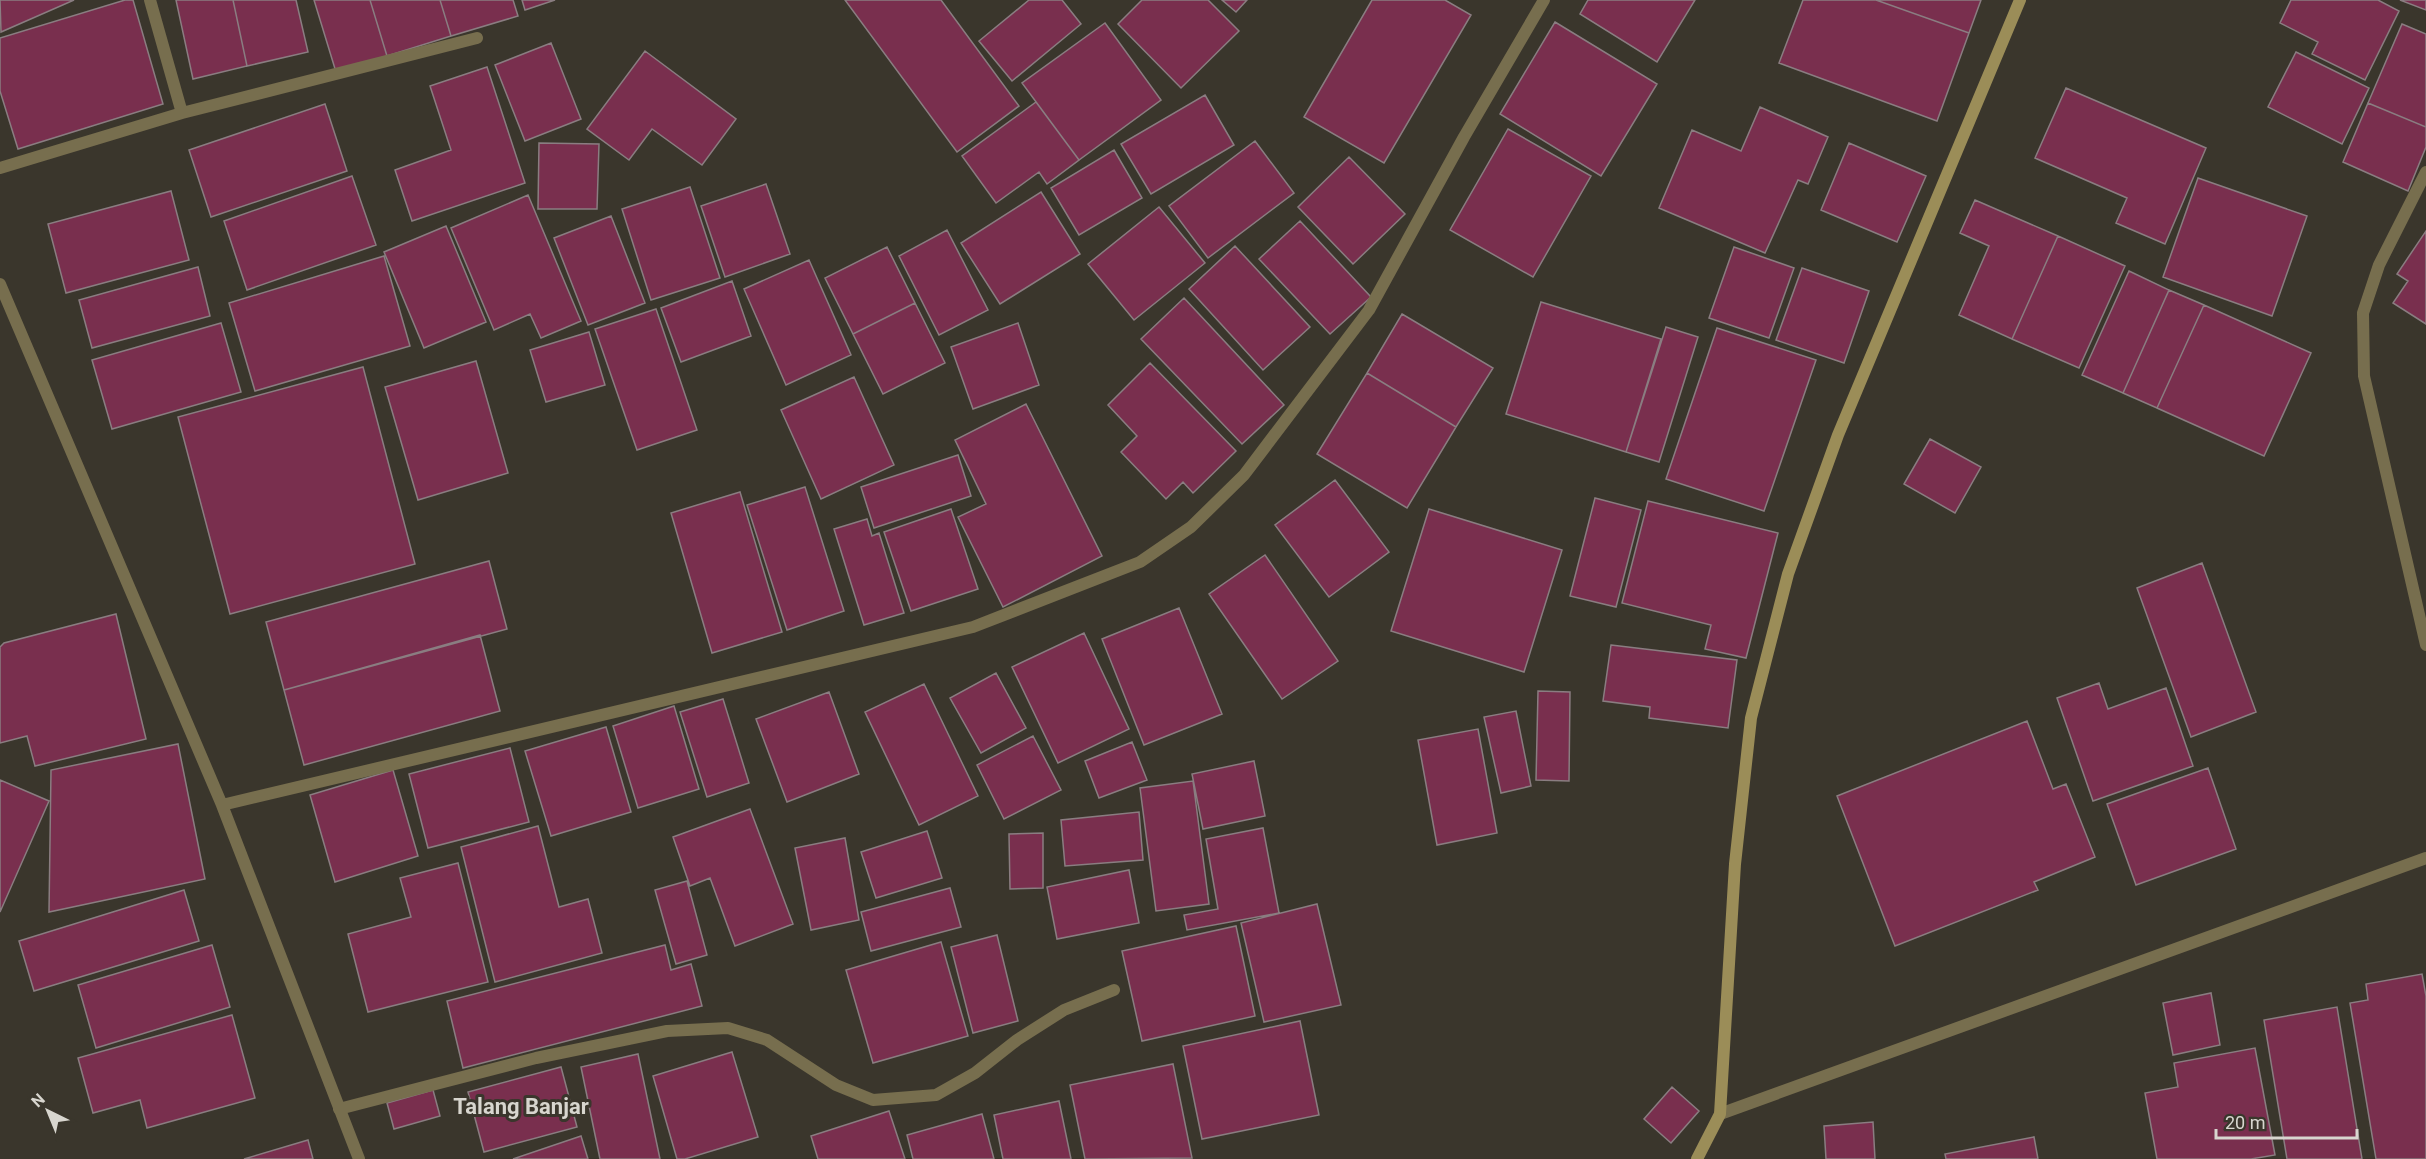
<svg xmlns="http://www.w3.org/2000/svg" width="2426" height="1159" font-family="Roboto,sans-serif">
  <rect width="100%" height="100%" fill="#3a362c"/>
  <path fill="#792f4e" stroke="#8a7d81" stroke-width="1.5" d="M 0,0 L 74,0 L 1,32 Z
    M 125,0 L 133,0 L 163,104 L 18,149 L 0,91 L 0,38 Z
    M 176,0 L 233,0 L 247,66 L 193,79 Z
    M 233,0 L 296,0 L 308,52 L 247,66 Z
    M 314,0 L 370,0 L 387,56 L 336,72 Z
    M 370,0 L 440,0 L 451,36 L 387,56 Z
    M 440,0 L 513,0 L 518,16 L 451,36 Z
    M 522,0 L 555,0 L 525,10 Z
    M 845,0 L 941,0 L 1019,106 L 957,152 Z
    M 1029,0 L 1062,0 L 1081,24 L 1012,81 L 979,41 Z
    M 1142,0 L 1208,0 L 1239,31 L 1181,88 L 1118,24 Z
    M 1222,0 L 1247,0 L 1236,12 Z
    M 1372,0 L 1445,0 L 1471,15 L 1384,163 L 1304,117 Z
    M 1588,0 L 1695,0 L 1657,62 L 1580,14 Z
    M 1803,0 L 1876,0 L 1969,33 L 1937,121 L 1779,63 Z
    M 1876,0 L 1981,0 L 1969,33 Z
    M 2291,0 L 2378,0 L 2399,11 L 2365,80 L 2312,54 L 2318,42 L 2280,23 Z
    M 2400,0 L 2426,0 L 2426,10 Z
    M 1555,22 L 1657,84 L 1601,176 L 1500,114 Z
    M 1105,23 L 1161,100 L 1079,160 L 1022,83 Z
    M 2402,24 L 2426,34 L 2426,127 L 2368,103 Z
    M 551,43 L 581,119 L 525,141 L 495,65 Z
    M 645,51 L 736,119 L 702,165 L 652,129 L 629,160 L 587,129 Z
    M 2296,52 L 2369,88 L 2342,144 L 2268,107 Z
    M 487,67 L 525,183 L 412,221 L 395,170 L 451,150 L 430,86 Z
    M 2066,88 L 2206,148 L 2165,244 L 2116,223 L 2127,198 L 2035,158 Z
    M 1205,95 L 1234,145 L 1151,194 L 1121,144 Z
    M 1036,102 L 1079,160 L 1047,184 L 1039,172 L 996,203 L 962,156 Z
    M 2368,103 L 2426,127 L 2426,147 L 2408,191 L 2343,162 Z
    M 325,104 L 347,171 L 211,217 L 189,150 Z
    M 1760,107 L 1828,137 L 1808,184 L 1798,180 L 1765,253 L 1659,208 L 1692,130 L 1741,151 Z
    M 1508,129 L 1591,176 L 1533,277 L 1450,230 Z
    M 1255,141 L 1294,193 L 1208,258 L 1169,206 Z
    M 539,143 L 599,144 L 597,209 L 538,209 Z
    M 1849,143 L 1926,176 L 1897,242 L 1821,210 Z
    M 1114,150 L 1142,198 L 1079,235 L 1051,188 Z
    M 1349,157 L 1405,214 L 1353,264 L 1298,207 Z
    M 352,176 L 376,245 L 247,290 L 224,221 Z
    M 2198,178 L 2307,216 L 2272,316 L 2163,277 Z
    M 766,184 L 790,254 L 725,277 L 701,206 Z
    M 690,187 L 720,278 L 651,300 L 622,209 Z
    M 171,191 L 189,260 L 66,293 L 48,224 Z
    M 1041,192 L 1080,254 L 1000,304 L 961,243 Z
    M 528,195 L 581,321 L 541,338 L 530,314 L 494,330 L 451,228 Z
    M 1975,200 L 2058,236 L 2012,339 L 1959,315 L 1989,246 L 1960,233 Z
    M 1159,207 L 1205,263 L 1134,320 L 1088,264 Z
    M 611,216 L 645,303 L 588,325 L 554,238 Z
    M 1300,221 L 1371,297 L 1330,334 L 1259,259 Z
    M 446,226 L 486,322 L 424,348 L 384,252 Z
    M 947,230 L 988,310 L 939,335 L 899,256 Z
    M 2426,231 L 2426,324 L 2393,303 L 2408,281 L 2397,274 Z
    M 2058,236 L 2125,266 L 2079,368 L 2012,339 Z
    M 1235,246 L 1310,327 L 1263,370 L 1189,289 Z
    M 887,247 L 915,303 L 853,334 L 825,278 Z
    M 1734,247 L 1794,268 L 1769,338 L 1709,318 Z
    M 384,256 L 410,346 L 255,391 L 229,303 Z
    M 809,260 L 851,355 L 786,385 L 744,289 Z
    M 198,267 L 210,316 L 92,348 L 79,300 Z
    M 1802,268 L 1869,291 L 1844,363 L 1776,340 Z
    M 2129,271 L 2169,290 L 2123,393 L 2082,375 Z
    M 732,281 L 751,336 L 681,362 L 661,308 Z
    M 2169,290 L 2204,305 L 2157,408 L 2123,393 Z
    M 1184,298 L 1284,405 L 1242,444 L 1141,339 Z
    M 1541,302 L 1661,339 L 1626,452 L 1506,414 Z
    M 915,303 L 945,363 L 883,394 L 853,334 Z
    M 2204,305 L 2311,353 L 2264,456 L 2157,408 Z
    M 656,309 L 697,430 L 637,450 L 595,329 Z
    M 1402,314 L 1493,368 L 1456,427 L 1367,373 Z
    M 221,323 L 241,392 L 112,429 L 92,360 Z
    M 1018,323 L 1039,385 L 973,409 L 951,347 Z
    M 1666,327 L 1698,337 L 1659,462 L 1626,452 Z
    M 1717,328 L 1816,360 L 1764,511 L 1666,479 Z
    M 589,332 L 605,385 L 546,402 L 530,350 Z
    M 476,361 L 508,473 L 418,500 L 385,387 Z
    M 1150,363 L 1236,451 L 1193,493 L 1183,482 L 1166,499 L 1121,452 L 1137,436 L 1108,405 Z
    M 363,367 L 415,564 L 230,614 L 178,417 Z
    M 1367,373 L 1456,427 L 1407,508 L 1317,454 Z
    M 854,377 L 894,465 L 821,499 L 781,410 Z
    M 1026,404 L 1102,556 L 1003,607 L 958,517 L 986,504 L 955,440 Z
    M 1930,439 L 1981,467 L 1955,513 L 1904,484 Z
    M 958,455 L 971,496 L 874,528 L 861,487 Z
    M 1335,480 L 1389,552 L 1329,597 L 1275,525 Z
    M 805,487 L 844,611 L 787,630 L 747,505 Z
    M 740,492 L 782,632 L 712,653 L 671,513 Z
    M 1595,498 L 1641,510 L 1616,607 L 1570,596 Z
    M 1648,501 L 1778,533 L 1746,658 L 1705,649 L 1711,625 L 1622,603 Z
    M 951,509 L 978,589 L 911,611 L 884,532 Z
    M 1429,509 L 1562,550 L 1524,672 L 1391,631 Z
    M 867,519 L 872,536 L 879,533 L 904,613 L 864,625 L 834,529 Z
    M 1265,555 L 1338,661 L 1282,699 L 1209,594 Z
    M 489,561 L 507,629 L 284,690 L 266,622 Z
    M 2202,563 L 2256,712 L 2191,737 L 2137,588 Z
    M 1179,608 L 1222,714 L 1144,745 L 1102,639 Z
    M 116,614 L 146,739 L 35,766 L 27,736 L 0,743 L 0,647 L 4,643 Z
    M 1084,633 L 1129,729 L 1058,763 L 1012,667 Z
    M 480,635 L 500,711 L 304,765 L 284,690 Z
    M 1611,645 L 1737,660 L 1728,728 L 1649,718 L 1650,707 L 1603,701 Z
    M 996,673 L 1026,728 L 981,753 L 950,698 Z
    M 2099,683 L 2108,709 L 2166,688 L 2193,766 L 2093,801 L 2057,698 Z
    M 924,684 L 978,796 L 919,825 L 865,712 Z
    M 1538,691 L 1570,692 L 1569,781 L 1536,780 Z
    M 829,692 L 859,774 L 787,802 L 756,719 Z
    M 723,699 L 749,783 L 707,797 L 680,712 Z
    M 674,706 L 699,789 L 638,808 L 613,726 Z
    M 1516,711 L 1531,786 L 1501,793 L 1484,717 Z
    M 2027,721 L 2053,789 L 2066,784 L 2095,857 L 2034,882 L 2038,890 L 1895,946 L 1837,796 Z
    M 606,727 L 631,812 L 551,836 L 525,751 Z
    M 1478,729 L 1497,833 L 1437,845 L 1418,740 Z
    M 1033,736 L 1061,790 L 1004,819 L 977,765 Z
    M 1132,742 L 1147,780 L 1099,798 L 1085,761 Z
    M 178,744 L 205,879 L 49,912 L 51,770 Z
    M 510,748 L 529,822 L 428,848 L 409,774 Z
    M 1254,761 L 1265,816 L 1203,829 L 1192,774 Z
    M 2208,768 L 2236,849 L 2136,885 L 2107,804 Z
    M 393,770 L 418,856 L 335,882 L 310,795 Z
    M 0,780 L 49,801 L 0,912 Z
    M 1193,781 L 1209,904 L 1156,911 L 1140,788 Z
    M 750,809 L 793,924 L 735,946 L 710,878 L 690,886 L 673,837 Z
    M 1139,812 L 1143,860 L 1065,866 L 1061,820 Z
    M 538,826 L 559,907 L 588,899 L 602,953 L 495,982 L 461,847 Z
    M 1263,828 L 1279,913 L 1187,930 L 1184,915 L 1218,909 L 1206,839 Z
    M 927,831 L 942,878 L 876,898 L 861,852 Z
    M 1043,833 L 1043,888 L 1010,889 L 1009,834 Z
    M 845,838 L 859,920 L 811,930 L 795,848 Z
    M 458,863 L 488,982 L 368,1012 L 348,934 L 411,917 L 400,878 Z
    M 1129,870 L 1139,923 L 1057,939 L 1047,887 Z
    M 687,881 L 707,955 L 676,964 L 655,890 Z
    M 950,888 L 961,927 L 871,951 L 861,912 Z
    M 184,890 L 199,941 L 34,991 L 19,941 Z
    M 1317,904 L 1341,1005 L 1264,1022 L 1241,923 Z
    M 1236,926 L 1255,1016 L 1142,1041 L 1122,951 Z
    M 997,935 L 1018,1021 L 973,1033 L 951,947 Z
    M 941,942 L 968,1036 L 873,1063 L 846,970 Z
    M 212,945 L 230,1007 L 96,1048 L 78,985 Z
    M 665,945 L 671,970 L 691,964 L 702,1006 L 463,1068 L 447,1001 Z
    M 2422,974 L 2426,996 L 2426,1159 L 2376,1159 L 2350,1003 L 2368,1000 L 2366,984 Z
    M 2211,993 L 2220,1045 L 2173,1055 L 2163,1003 Z
    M 2337,1007 L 2362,1159 L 2287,1159 L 2264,1020 Z
    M 232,1015 L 255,1098 L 147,1128 L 140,1100 L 93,1113 L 78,1058 Z
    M 1300,1021 L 1319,1115 L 1202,1139 L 1183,1046 Z
    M 2255,1048 L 2275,1155 L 2251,1159 L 2157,1159 L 2145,1093 L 2178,1087 L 2174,1063 Z
    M 732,1052 L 758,1137 L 685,1159 L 677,1159 L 653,1076 Z
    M 638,1054 L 660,1159 L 600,1159 L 581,1067 Z
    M 1173,1064 L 1192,1158 L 1085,1159 L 1070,1085 Z
    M 561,1067 L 577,1127 L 484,1152 L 468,1092 Z
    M 1672,1087 L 1699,1111 L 1671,1143 L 1644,1119 Z
    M 433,1090 L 440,1116 L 394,1129 L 387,1103 Z
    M 1059,1101 L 1071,1159 L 1003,1159 L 994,1115 Z
    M 889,1111 L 905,1159 L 818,1159 L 811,1136 Z
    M 982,1114 L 994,1159 L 913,1159 L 907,1135 Z
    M 1873,1122 L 1875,1159 L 1826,1159 L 1824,1126 Z
    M 581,1136 L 588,1159 L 513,1159 Z
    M 2034,1137 L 2038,1159 L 1946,1159 L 1945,1154 Z
    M 308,1140 L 313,1159 L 244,1159 Z"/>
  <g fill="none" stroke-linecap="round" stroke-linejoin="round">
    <path stroke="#776e4e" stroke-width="12" d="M 150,0 L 182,113
      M 0,168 L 182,113 L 477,38
      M 2426,172 L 2379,265 L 2363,313 L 2364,376 L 2426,645
      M 0,284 L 222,805 L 359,1159
      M 222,805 L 973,627 L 1140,562 L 1191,527 L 1244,475 L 1369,310 L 1464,137 L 1544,0
      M 339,1109 L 536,1058 L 667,1031 L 728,1028 L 767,1040 L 836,1085 L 873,1100 L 936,1095 L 975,1073 L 1017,1040 L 1064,1010 L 1114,990
      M 1720,1114 L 2426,858"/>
    <path stroke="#9b8d58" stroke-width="12" d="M 1697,1159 L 1720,1114 L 1735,864 L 1751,718 L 1788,574 L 1838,435 L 2020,0"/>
  </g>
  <g text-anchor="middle" stroke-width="6" stroke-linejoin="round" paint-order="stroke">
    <g font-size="22" font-weight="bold" fill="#d8d6cf" stroke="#3a362c">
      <text x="521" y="1114">Talang Banjar</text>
    </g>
  </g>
  <g transform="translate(48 1111) rotate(317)" stroke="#3a362c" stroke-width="4.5" paint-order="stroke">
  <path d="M0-4.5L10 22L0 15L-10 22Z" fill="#d8d6cf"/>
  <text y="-9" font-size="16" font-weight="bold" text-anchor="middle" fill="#d8d6cf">N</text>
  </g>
  <path d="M2216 1129v9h141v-9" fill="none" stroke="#d8d6cf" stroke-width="3"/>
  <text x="2225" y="1129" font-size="18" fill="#d8d6cf" stroke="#3a362c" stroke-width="4.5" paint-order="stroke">20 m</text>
</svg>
